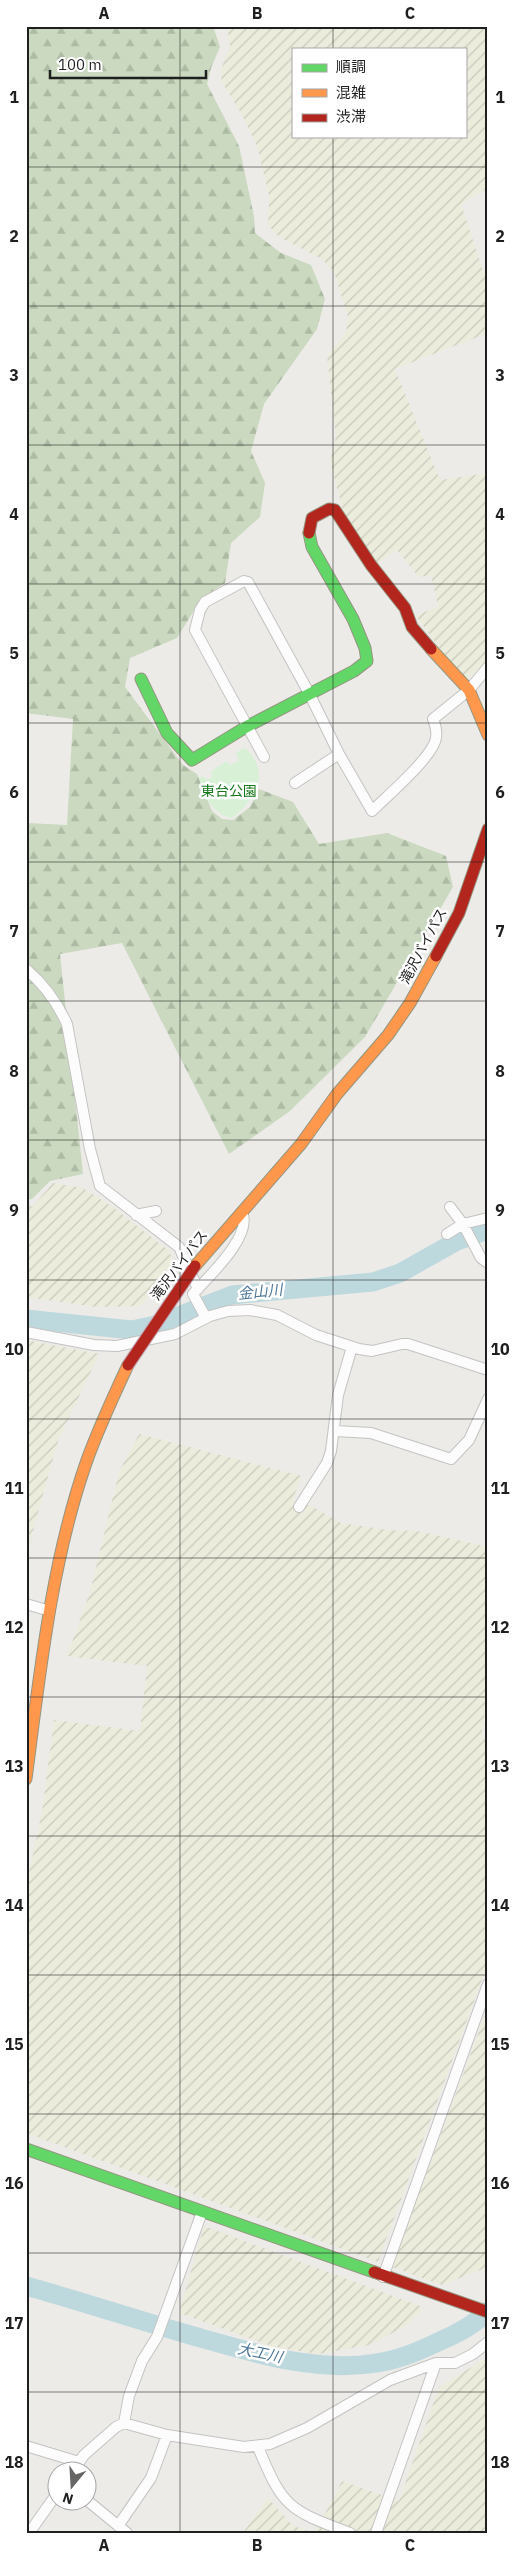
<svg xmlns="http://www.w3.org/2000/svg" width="514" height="2559" font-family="'IBM Plex Sans','Noto Sans JP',sans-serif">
  <defs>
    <pattern id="farmland-furrows" width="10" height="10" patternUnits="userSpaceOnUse" patternTransform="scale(1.25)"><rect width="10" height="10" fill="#ececdc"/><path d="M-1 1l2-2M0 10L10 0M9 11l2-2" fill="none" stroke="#cacabc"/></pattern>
    <pattern id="forest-firs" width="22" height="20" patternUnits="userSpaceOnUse" patternTransform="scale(1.25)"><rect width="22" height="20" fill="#cad9bf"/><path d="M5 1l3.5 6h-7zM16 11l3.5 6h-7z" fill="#adbaa4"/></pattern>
  </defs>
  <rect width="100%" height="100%" fill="#edebe8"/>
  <path fill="url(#farmland-furrows)" fill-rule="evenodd" d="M 227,26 L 488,26 L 488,188 L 461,204 L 484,274 L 488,274 L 488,333 L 395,369 L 440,480 L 488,473 L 488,661 L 467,679 L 444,654 L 416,616 L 438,606 L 431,575 L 419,577 L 397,550 L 375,565 L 345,518 L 330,461 L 336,437 L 327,356 L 346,332 L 348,317 L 334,272 L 322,259 L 279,237 L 268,225 L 269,196 L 257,146 L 241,113 L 222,82 L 220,72 L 230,46 ZM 293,49 L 465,49 L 465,136 L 293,136 Z
    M 53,1183 L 83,1188 L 114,1208 L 169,1251 L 173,1261 L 141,1306 L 96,1307 L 26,1297 L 26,1206 L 33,1206 Z
    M 26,1340 L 99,1354 L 58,1441 L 26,1556 Z
    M 139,1434 L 302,1476 L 293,1499 L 317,1509 L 341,1523 L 388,1530 L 418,1531 L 488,1547 L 488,1712 L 485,1712 L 481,1737 L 488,1739 L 488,1963 L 378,2262 L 26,2133 L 28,2114 L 26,2113 L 26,1887 L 42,1812 L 54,1720 L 140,1731 L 147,1666 L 67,1656 L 90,1592 L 119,1472 Z
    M 488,2007 L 488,2267 L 442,2285 L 392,2267 Z
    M 204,2226 L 420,2306 L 420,2313 L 406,2326 L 369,2345 L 318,2354 L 274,2347 L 179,2313 Z
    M 488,2357 L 488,2533 L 243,2533 L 268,2498 L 293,2526 L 315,2533 L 342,2481 L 399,2501 L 439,2387 Z"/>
  <path fill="url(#forest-firs)" d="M 26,26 L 210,26 L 214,29 L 220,47 L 211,68 L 207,84 L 239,146 L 254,216 L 255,233 L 281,253 L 311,265 L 325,299 L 317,329 L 264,404 L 251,451 L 265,483 L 260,517 L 231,543 L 225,583 L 201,599 L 177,638 L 130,658 L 125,687 L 183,765 L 197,774 L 212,811 L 222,819 L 233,820 L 250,807 L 259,789 L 293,802 L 319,844 L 387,833 L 446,856 L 453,887 L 365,1037 L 290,1111 L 229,1154 L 122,943 L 60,954 L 83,1174 L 50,1181 L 32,1199 L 26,1200 L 26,823 L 67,825 L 73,719 L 26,713 Z"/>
  <path fill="#d8f1d6" d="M 243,748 C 249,750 251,754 254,759 C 268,781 249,805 232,818 C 213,815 204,796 199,778 L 203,776 L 207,780 L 212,777 L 211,771 L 227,761 L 230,765 L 239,761 L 236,753 Z"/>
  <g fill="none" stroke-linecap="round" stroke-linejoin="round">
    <path stroke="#bed9de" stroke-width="19" d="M 26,1319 L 132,1330 L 155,1325 L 232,1295 L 373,1282 L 400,1273 L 457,1241 L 488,1230
      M 26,2286 C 84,2302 140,2321 197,2337 C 253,2353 317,2373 376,2363 C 399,2360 420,2351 440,2341 C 459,2333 474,2325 488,2311"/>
    <g stroke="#c4c3c2" stroke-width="12">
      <path id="street" d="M 264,757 L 195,630 L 200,610 L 205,602 L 244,581 L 248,582 L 309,693 L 339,754 L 372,811 C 387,796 433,757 436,738 C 437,732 435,724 433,719 L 469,690 L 488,667
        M 295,783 L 339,754
        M 26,969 C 45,985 57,1002 67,1024 L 90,1149 L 100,1186 L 179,1247 L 198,1289
        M 450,1207 L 463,1224 L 481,1258 L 488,1263
        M 136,1215 L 156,1211
        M 447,1234 L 463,1224 L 488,1218
        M 206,1318 L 193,1294 C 208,1277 253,1236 242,1213
        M 26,1332 L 94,1345 L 117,1346 L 175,1334 L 210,1316 L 228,1311 L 250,1310 L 277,1315 L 316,1335 L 359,1349 L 372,1351 L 402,1344 L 408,1344 L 488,1370
        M 335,1431 L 371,1433 L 451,1459 L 469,1440 L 488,1399
        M 299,1507 L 327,1463 L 331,1451 L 338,1395 L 352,1347
        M 26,1604 L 50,1611
        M 383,2277 L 488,1984
        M 124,2423 L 129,2396 L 142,2361 L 157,2337 L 202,2212
        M 26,2446 L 79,2462
        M 258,2447 C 283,2508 289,2510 350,2533
        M 72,2472 L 84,2455 L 116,2427 L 124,2423 L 167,2435 L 244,2447 L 270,2444 L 307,2428 L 390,2380 L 436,2363 L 455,2363 L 473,2354 L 488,2342
        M 88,2501 L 127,2533
        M 118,2526 L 151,2478 L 167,2435
        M 29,2533 L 58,2492
        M 376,2533 L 436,2363"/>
    </g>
    <g stroke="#959581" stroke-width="13">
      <path id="fast" d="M 141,679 L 167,733 L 192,760 L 246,727 L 354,671 L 367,661 L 365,648 L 353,619 L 312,547 L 309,533
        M 26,2149 L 374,2272"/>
    </g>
    <g stroke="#959581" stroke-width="13">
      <path id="slow" d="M 431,649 L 469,690 L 488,735
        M 195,1266 L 301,1144 L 337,1094 L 388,1035 L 410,1003 L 436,956
        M 26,1779 C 40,1673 51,1564 86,1463 C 98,1429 113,1397 128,1365"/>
    </g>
    <g stroke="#959581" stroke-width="13">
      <path id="jam" d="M 309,533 L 312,518 L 329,509 L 335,510 L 371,565 L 405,608 L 412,627 L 431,649
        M 436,956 L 459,913 L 488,829
        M 374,2272 L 488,2312"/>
    </g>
    <use href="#street" stroke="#fcfcfc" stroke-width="10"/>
    <use href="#fast" stroke="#63d668" stroke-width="11"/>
    <use href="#slow" stroke="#ff974d" stroke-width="11"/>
    <use href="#jam" stroke="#b3261e" stroke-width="11"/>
    <g stroke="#c0a1ac" stroke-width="13" stroke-linecap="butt">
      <path id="jam-bridge" d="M 128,1365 L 195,1266"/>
    </g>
    <use href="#jam-bridge" stroke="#b3261e" stroke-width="11"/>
  </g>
  <path fill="none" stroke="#1f1f1f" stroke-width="1" stroke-opacity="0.55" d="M 180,26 L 180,2533M 333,26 L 333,49M 333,136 L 333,2533M 26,167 L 488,167M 26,306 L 488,306M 26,445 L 488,445M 26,584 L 488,584M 26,723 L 488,723M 26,862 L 488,862M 26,1001 L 488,1001M 26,1140 L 488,1140M 26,1280 L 488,1280M 26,1419 L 488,1419M 26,1558 L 488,1558M 26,1697 L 488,1697M 26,1836 L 488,1836M 26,1975 L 488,1975M 26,2114 L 488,2114M 26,2253 L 488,2253M 26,2392 L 488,2392"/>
  <g text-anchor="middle" stroke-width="5" stroke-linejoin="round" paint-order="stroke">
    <g font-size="14" fill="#147718" stroke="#fff">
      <text x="229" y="796">東台公園</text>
    </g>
    <g font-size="14" fill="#1f1f1f" stroke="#fff">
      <text transform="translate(423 946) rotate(-62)" y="5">滝沢バイパス</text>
      <text transform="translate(179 1265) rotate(-53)" y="5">滝沢バイパス</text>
    </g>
    <g font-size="15" font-style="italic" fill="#4c7699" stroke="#fff">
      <text transform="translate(260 1292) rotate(-6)" y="5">金山川</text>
      <text transform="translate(260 2353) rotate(12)" y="5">大工川</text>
    </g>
  </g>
  <rect width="514" height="2559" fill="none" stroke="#ffffff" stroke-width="55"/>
  <rect x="292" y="48" width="175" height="90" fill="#ffffff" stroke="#a5a5a5"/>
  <rect x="302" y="64" width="25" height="8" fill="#63d668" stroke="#a5a5a5"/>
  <text x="336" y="72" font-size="15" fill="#1f1f1f">順調</text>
  <rect x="302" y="89" width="25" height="8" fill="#ff974d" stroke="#a5a5a5"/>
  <text x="336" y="98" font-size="15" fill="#1f1f1f">混雑</text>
  <rect x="302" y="114" width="25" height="8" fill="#b3261e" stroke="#a5a5a5"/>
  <text x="336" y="122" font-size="15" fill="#1f1f1f">渋滞</text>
  <g transform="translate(72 2486) rotate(198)"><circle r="24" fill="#ffffff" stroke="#a5a5a5"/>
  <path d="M0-4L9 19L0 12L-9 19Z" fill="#676665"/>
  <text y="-8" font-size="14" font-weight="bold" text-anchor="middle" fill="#1f1f1f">N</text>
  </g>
  <path d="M50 70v8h156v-8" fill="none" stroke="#1f1f1f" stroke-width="2.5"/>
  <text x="58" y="70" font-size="15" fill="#1f1f1f" stroke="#ffffff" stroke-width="4" paint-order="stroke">100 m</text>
  <rect x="28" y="28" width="458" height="2504" fill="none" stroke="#1f1f1f" stroke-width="2"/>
  <g font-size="16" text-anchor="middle" font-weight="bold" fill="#1f1f1f">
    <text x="104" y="19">A</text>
    <text x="257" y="19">B</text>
    <text x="410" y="19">C</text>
    <text x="14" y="103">1</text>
    <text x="500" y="103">1</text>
    <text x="14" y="242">2</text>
    <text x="500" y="242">2</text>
    <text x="14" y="381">3</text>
    <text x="500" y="381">3</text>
    <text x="14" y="520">4</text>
    <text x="500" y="520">4</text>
    <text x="14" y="659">5</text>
    <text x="500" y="659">5</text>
    <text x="14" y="798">6</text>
    <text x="500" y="798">6</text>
    <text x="14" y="937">7</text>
    <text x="500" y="937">7</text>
    <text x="14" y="1077">8</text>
    <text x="500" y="1077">8</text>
    <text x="14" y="1216">9</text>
    <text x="500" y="1216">9</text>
    <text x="14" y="1355">10</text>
    <text x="500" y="1355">10</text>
    <text x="14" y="1494">11</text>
    <text x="500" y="1494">11</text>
    <text x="14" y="1633">12</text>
    <text x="500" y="1633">12</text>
    <text x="14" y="1772">13</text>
    <text x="500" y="1772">13</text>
    <text x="14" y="1911">14</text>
    <text x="500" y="1911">14</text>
    <text x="14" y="2050">15</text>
    <text x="500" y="2050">15</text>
    <text x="14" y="2189">16</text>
    <text x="500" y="2189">16</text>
    <text x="14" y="2329">17</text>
    <text x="500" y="2329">17</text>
    <text x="14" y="2468">18</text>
    <text x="500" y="2468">18</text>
    <text x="104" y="2551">A</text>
    <text x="257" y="2551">B</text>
    <text x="410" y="2551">C</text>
  </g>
</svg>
